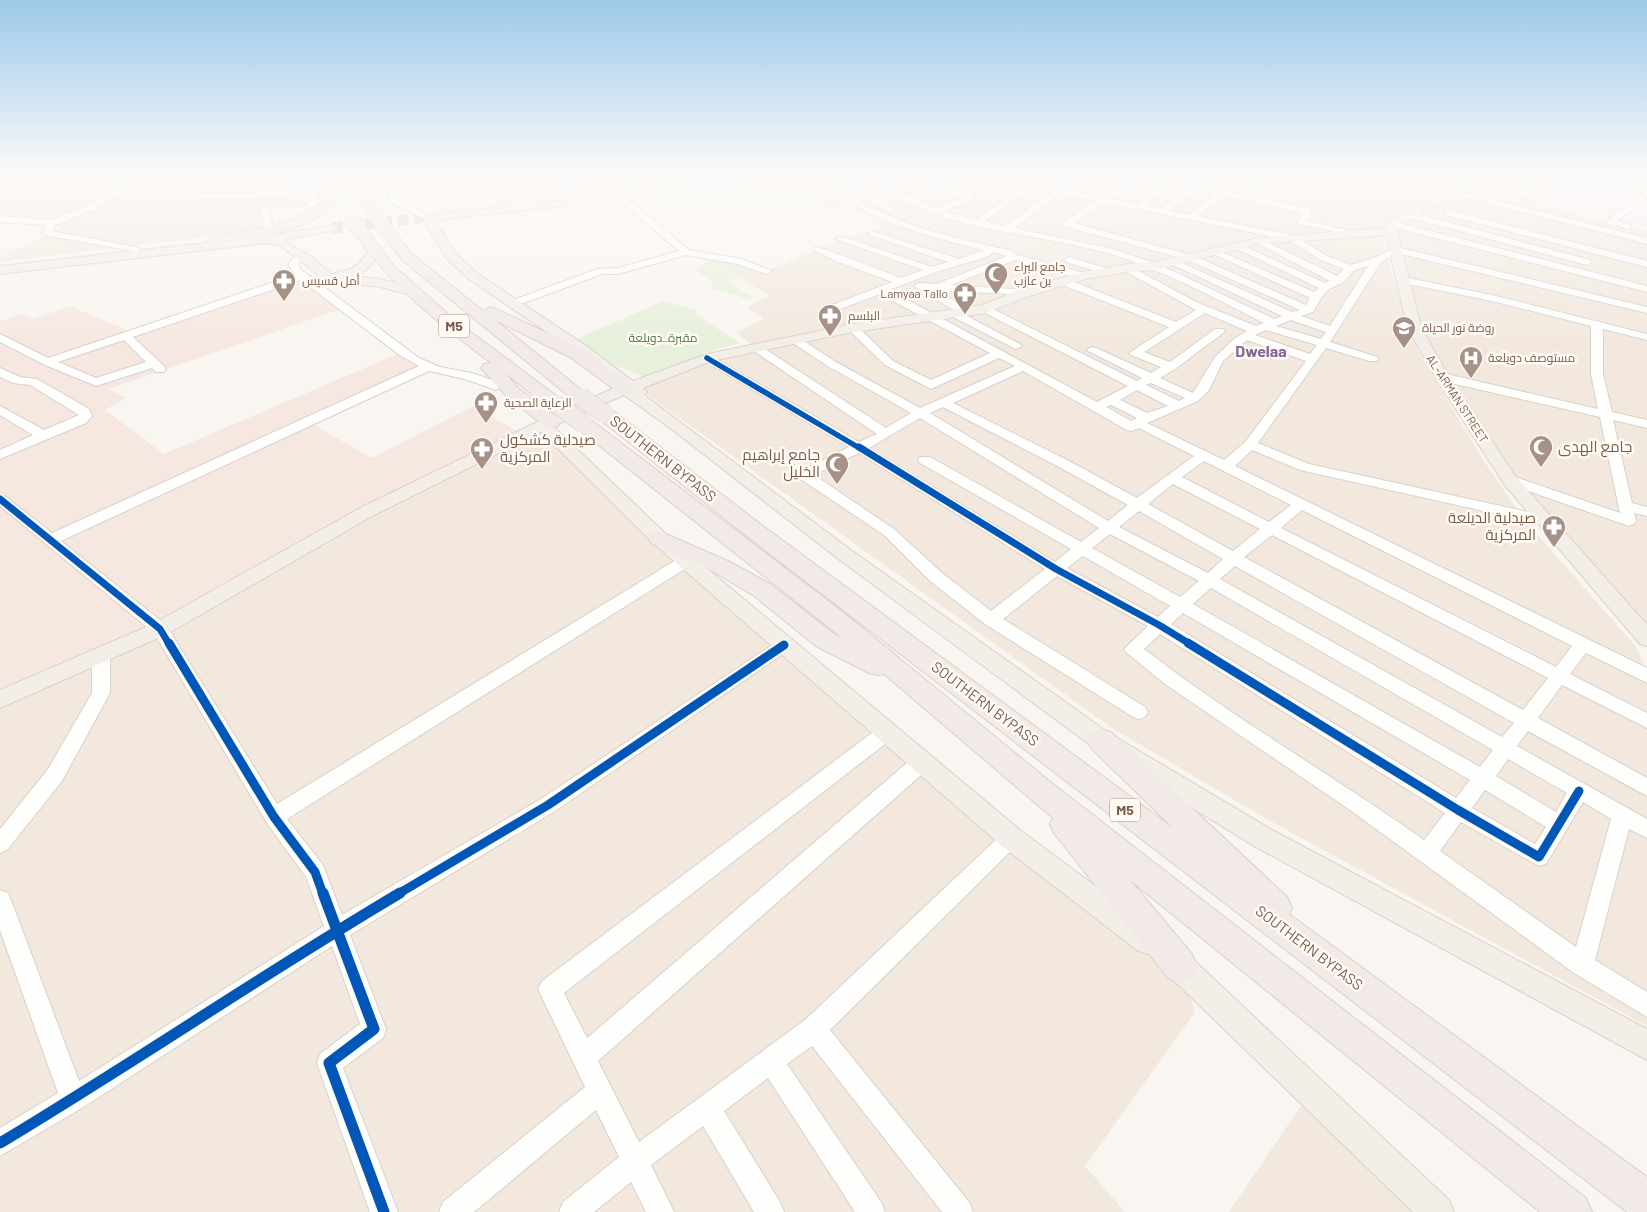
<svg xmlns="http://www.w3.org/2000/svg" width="1647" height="1212" font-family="Barlow,Cairo,sans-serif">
  <rect width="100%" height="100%" fill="#f9f5f0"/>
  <path fill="#f2e8de" d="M 0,175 L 304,175 L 314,200 L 305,207 L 260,209 L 259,230 L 0,262 L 0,258 L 60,228 L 50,221 L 0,218 Z
    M 388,175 L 730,175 L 733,179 L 760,175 L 1572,175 L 1539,201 L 1538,204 L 1647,231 L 1647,639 L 1542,519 L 1424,347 L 1389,231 L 1258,241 L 1214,252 L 1105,271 L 999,302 L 755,347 L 737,333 L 763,319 L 747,307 L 770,296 L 740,278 L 755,267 L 767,271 L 841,239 L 884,228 L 848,204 L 829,208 L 798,188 L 763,196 L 733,179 L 688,186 L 626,190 L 584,197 L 584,184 L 566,181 L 538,196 L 504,204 L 486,198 L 397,199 L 389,187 Z
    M 1381,235 L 1411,339 L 1482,458 L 1522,517 L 1636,647 L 1647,672 L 1647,1026 L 1272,822 L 1112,728 L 639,389 L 711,362 L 758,351 L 856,332 L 990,312 L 1029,296 L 1087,279 L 1131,271 L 1159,269 L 1263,243 Z
    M 543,425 L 686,561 L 1180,966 L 1195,1012 L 1085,1166 L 1125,1212 L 0,1212 L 0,699 Z
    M 1311,1091 L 1437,1212 L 1229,1212 Z"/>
  <path fill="#f6e8e1" d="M 302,276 L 344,308 L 108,389 L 126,398 L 105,410 L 164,454 L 402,352 L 427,367 L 306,420 L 371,458 L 474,406 L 523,435 L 160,629 L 0,697 L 0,321 L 21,314 L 33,319 L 70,306 L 134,333 Z"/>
  <path fill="#f6eef6" d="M 1572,175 L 1588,175 L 1647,190 L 1610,219 L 1539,201 Z
    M 1633,205 L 1647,208 L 1647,228 L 1615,220 Z"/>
  <path fill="#e7f0db" d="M 713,258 L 755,267 L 740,278 L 729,280 L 737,289 L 754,297 L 749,300 L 723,291 L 712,290 L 712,282 L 695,269 Z
    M 663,301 L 699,311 L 695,314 L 740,343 L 703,353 L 707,358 L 650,379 L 608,362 L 577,339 Z"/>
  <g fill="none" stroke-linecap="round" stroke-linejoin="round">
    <path stroke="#d9cfc7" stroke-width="11" stroke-dasharray="11 5.5" stroke-linecap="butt" d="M 332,228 L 428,217"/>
    <g stroke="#d7d1cb" stroke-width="2">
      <path id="minor" d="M 148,175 L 158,175 L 93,210 L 55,225 L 52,231 L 135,247 L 138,248 L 138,252 L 44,235 L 42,233 L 46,225 L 0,222 L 0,216 L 50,220 L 87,206 L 101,197 Z
        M 284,175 L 313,175 L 317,185 L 319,202 L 313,207 L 307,207 L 306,205 L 312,199 L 308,187 L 305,187 L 286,198 L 198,199 L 194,196 L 198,193 L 284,192 L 301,182 L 307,182 L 306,177 L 288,177 Z
        M 598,175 L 607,175 L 629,188 L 630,190 L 626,197 L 689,250 L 742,259 L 772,271 L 767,274 L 737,264 L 686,255 L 618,274 L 602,274 L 516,306 L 508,306 L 507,304 L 508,302 L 597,269 L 618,268 L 679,251 L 618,199 L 617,197 L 621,191 Z
        M 809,175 C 823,173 854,198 869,206 C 914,230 963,239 1011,251 L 1017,255 L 1087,274 L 1088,276 L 1083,279 L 1015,260 L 951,285 L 1024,290 L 1029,293 L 1028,295 L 935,290 L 971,311 L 972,313 L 967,316 L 1020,344 L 1022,346 L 1016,349 L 953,317 L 952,315 L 953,313 L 957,312 L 914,286 L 919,283 L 937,284 L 1007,256 L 993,252 L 989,256 L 936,272 L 889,290 L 1097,402 L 1128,386 L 981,311 L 980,309 L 981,307 L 989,307 L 1137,381 L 1142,378 L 1086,350 L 1092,347 L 1096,348 L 1151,373 L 1161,367 L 1131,355 L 1129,353 L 1169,327 L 1058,283 L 1058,279 L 1066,279 L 1176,322 L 1196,310 L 1123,270 L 1123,266 L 1127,265 L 1198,303 L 1256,326 L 1264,323 C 1212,297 1160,268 1104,252 C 1027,232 948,231 880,187 L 880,183 C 887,182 925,204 936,208 L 963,197 L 923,188 L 903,175 L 912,175 L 929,184 L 975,194 L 975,198 L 944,211 L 976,220 L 1036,179 L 1065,182 L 1075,175 L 1084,175 L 1065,190 L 1103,197 L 1137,177 L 1135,175 C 1148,175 1162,180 1174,176 L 1178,178 L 1176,180 L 1194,184 L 1206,175 L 1215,175 L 1202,186 L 1242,194 L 1260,180 L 1240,177 L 1239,175 L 1266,176 L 1277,175 L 1250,196 L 1311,209 L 1312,211 L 1307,221 L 1356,232 L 1356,236 L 1299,224 L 1297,222 L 1303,213 L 1223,195 L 1198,216 L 1295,236 L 1327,256 L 1351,265 L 1374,258 L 1396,247 L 1647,307 L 1647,313 L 1397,253 L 1381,262 L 1330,342 L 1377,357 L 1379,359 L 1377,361 L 1369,361 L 1326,348 L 1258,443 L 1309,464 L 1547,516 L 1549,519 L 1547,522 L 1542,524 L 1300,470 L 1252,450 L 1235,466 L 1647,668 L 1647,683 L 1586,653 L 1570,674 L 1647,713 L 1647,728 L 1562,685 L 1538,718 L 1647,778 L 1647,796 L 1528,731 L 1517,746 L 1647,819 L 1647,838 L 1629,829 L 1595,960 L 1647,992 L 1647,1017 L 1574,973 L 1350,810 L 1165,684 L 1127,653 L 1124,649 L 1148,626 L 1057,576 L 1003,619 L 1145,707 L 1148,712 L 1145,717 L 1139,719 L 1133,717 L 985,624 L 930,581 L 884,535 L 799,478 L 797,475 L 799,472 L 849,447 L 703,360 L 701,358 L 703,356 L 711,356 L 859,442 L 877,434 L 751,349 L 749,347 L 751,345 L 759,345 L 886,428 L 911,413 L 826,365 L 790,341 L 788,339 L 790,337 L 798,337 L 834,361 L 920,408 L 1015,366 L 999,358 L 931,389 L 885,365 L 849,330 L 847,328 L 849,326 L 857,326 L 893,361 L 931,380 L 990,353 L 880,294 L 835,311 L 827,311 L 826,309 L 827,307 L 892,282 L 838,262 L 815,251 L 815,247 C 820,246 890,274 901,278 L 923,270 L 836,239 L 838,237 L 844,237 L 932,267 L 948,262 L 867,234 L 872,231 L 875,232 L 959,259 L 984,250 C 933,238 885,225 841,197 C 830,190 817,184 809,175 ZM 1145,179 L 1163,183 L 1136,204 L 1112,199 ZM 1038,184 L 1059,187 L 1005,226 L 985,221 ZM 1171,184 L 1188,188 L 1160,209 L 1144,206 ZM 1197,190 L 1215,194 L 1189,215 L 1169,211 ZM 1060,194 L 1097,201 L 1063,222 L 1063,226 L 1188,260 L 1300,310 L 1292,312 L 1175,260 L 1172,259 L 1167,262 L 1282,316 L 1274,319 L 1158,264 L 1109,248 L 1014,228 ZM 1106,203 L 1289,240 L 1321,260 L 1344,269 L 1337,276 L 1261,239 L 1258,238 L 1253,241 L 1330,281 L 1325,283 L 1239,244 L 1236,243 L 1231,246 L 1319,288 L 1314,292 L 1217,250 L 1214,249 L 1209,252 L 1310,298 L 1306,305 L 1194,256 L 1074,223 ZM 1368,266 L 1330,326 L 1301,316 L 1313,312 L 1321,298 L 1329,289 L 1342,283 L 1355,270 ZM 1205,313 L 1247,331 L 1234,339 L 1215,357 L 1193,393 L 1160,378 L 1175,369 L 1223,333 L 1225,331 L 1223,329 L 1215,329 L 1170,362 L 1144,352 ZM 1291,320 L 1326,332 L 1321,339 L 1276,326 ZM 1266,330 L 1317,345 L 1310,354 L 1255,335 ZM 1247,340 L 1306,361 L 1245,442 L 1224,460 L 1147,423 L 1198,401 L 1209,390 L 1223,361 ZM 1023,371 L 1127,430 L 1132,431 L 1139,428 L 1194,456 L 1137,498 L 1071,462 L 953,403 ZM 1151,383 L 1185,398 L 1179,401 L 1146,385 ZM 1137,390 L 1168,406 L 1147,413 L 1120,400 ZM 1111,405 L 1137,418 L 1131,421 L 1106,407 ZM 943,407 L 1061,468 L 1128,505 L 1108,521 L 930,413 ZM 920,418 L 1099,528 L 1081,542 L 930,457 L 920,457 L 918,460 L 920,463 L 1071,549 L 1055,562 L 869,448 ZM 859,453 L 1045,569 L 991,611 L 942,573 L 894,529 L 814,475 ZM 1204,461 L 1291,505 L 1269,522 L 1182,477 ZM 1173,484 L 1260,529 L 1233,551 L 1148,504 ZM 1302,510 L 1572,646 L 1556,667 L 1281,528 ZM 1139,511 L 1223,559 L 1208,573 L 1119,527 ZM 1110,534 L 1199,581 L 1180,597 L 1092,548 ZM 1272,535 L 1548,678 L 1523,710 L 1244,557 ZM 1083,556 L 1170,606 L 1158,617 L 1067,568 ZM 1235,566 L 1514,723 L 1502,737 L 1220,579 ZM 1211,588 L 1493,750 L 1480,767 L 1193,604 ZM 1183,613 L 1470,780 L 1456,798 L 1171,624 ZM 1160,634 L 1445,813 L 1424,840 C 1332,775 1233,718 1144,649 ZM 1508,759 L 1567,793 L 1556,812 L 1496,776 ZM 1485,790 L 1546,827 L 1535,844 L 1472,808 ZM 1583,802 L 1611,819 L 1576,947 L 1440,851 L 1461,822 L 1539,866 L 1546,864 Z
        M 839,175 L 847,175 L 894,209 L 890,212 L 887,211 L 859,193 Z
        M 1546,175 L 1555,175 L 1517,202 L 1511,202 L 1511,198 Z
        M 1590,175 L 1603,175 L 1647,184 L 1647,190 Z
        M 1454,190 L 1647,238 L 1647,244 L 1454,194 Z
        M 1647,190 L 1647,197 L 1617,221 L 1631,225 L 1631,229 L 1607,224 L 1607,220 Z
        M 391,192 L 394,193 L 397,198 L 432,217 L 431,219 L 425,219 L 390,202 L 387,195 Z
        M 265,208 L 269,211 L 274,229 L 269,232 L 264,229 L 261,211 Z
        M 1448,210 L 1647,261 L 1647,267 L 1445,215 L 1445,211 Z
        M 1410,212 L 1590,260 L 1592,262 L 1587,265 L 1407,217 L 1406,215 Z
        M 1391,221 L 1647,286 L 1647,292 L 1388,226 L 1388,222 Z
        M 300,253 L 305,256 L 298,264 L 300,269 L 419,358 L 440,367 L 472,373 L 500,383 L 502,386 L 496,390 L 465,379 L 429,371 L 61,541 L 166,625 L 277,804 L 681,557 L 691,557 L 694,561 L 691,565 L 287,819 L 323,865 L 342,915 L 541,799 L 778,641 L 784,639 L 790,641 L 792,645 L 790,649 L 555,811 L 350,935 L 386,1029 L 383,1038 L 343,1068 L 398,1212 L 370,1212 L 317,1063 L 320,1054 L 360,1024 L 332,946 L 82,1108 L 0,1156 L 0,1128 L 58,1093 L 0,930 L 0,890 L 8,893 L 11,900 L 79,1081 L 324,926 L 306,877 L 267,823 L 154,633 L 0,506 L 0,495 L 5,496 L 52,533 L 419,366 L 398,354 L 301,280 L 133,337 L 164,366 L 166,369 L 164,372 L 156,372 L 152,368 L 96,386 L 43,364 L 0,342 L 0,334 L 48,358 L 295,275 L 288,264 L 297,254 ZM 124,340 L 146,362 L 96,378 L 58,362 Z
        M 1069,257 L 1109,269 L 1110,271 L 1105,274 L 1066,262 L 1064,260 Z
        M 1402,277 L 1492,295 L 1647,334 L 1647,340 L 1603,329 L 1603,374 L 1612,412 L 1647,420 L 1647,428 L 1613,420 L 1632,503 L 1647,507 L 1647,516 L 1634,513 L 1636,521 L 1634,524 L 1629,526 L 1505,483 L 1503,480 L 1510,476 L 1515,477 L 1620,513 L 1600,417 L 1442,381 L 1436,377 L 1442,373 L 1598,409 L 1591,374 L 1591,326 L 1492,301 L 1398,282 L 1397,280 Z
        M 0,368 L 20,377 L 37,379 L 89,409 L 92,416 L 86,423 L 0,459 L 0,450 L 33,435 L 0,415 L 0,406 L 44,430 L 79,415 L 30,385 L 13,383 L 0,377 Z
        M 101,648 L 107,650 L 110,654 L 110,693 L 62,781 L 7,850 L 0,853 L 0,829 L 48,769 L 92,693 L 92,654 L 95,650 Z
        M 887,725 L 894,727 L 896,732 L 894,737 L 564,993 L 587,1038 L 915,756 L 922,754 L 929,756 L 932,762 L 929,768 L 598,1061 L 639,1142 L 805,1020 L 1004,832 L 1011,829 L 1018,832 L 1021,838 L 1018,844 L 830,1030 L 969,1202 L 973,1212 L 942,1212 L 812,1046 L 787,1064 L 881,1202 L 885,1212 L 855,1212 L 768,1078 L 724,1111 L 780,1202 L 784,1212 L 754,1212 L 703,1126 L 651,1165 L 674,1212 L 646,1212 L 631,1182 L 594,1212 L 559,1212 L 563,1202 L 619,1157 L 596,1110 L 474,1212 L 439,1212 L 443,1202 L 585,1087 L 538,989 L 542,981 L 880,727 Z"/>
    </g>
    <g stroke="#dad1cc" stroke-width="2">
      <path id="major" d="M 744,175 L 765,175 L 760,178 L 621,200 L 435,220 L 455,253 L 478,274 L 588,347 L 633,381 L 707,354 L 853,324 L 982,305 L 1019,290 L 1083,272 L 1127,264 L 1155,262 L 1258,238 L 1385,228 L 1386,224 L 1421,205 L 1489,175 L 1501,175 L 1500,177 L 1429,209 L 1396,227 L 1421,327 L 1449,377 L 1516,477 L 1647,625 L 1647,646 L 1640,644 L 1504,484 L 1435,377 L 1407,327 L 1386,235 L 1258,244 L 1155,270 L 1127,272 L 1085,279 L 1029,296 L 985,313 L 853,332 L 711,361 L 643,388 L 647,392 L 644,395 L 851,550 L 1109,733 L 1272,830 L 1647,1029 L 1647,1060 L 1254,846 L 1093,747 L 837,558 L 674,431 L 624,395 L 553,426 L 666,534 L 1020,830 L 1157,932 L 1161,941 L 1157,950 L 1147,954 L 1137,950 L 1002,846 L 652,542 L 541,432 L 374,515 L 167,634 L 0,708 L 0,690 L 153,624 L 362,507 L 537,422 L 621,385 L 578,353 L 470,280 L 446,258 L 422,217 L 424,215 L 621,194 Z
        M 332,225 L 336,226 L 338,228 L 336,230 L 283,240 L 312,257 L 331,274 C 335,274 337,272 342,271 C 358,269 362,260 370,248 L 378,248 L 380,250 C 374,262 368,272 354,276 L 380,279 L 420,289 L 421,292 L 420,295 L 415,296 L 380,287 L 323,280 L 304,263 L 280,246 L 267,243 L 0,274 L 0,266 L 268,236 Z
        M 1173,946 L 1183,950 L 1449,1200 L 1454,1212 L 1413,1212 L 1163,970 L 1159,960 L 1163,950 Z"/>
    </g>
    <g stroke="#dad1cc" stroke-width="2">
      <path id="highway" d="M 354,175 L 366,175 L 366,182 L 380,213 L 379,216 L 374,217 C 365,215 354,185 354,175 Z
        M 338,183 L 344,187 C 340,195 335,204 329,209 C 298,235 251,238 214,245 L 207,241 L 209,238 C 246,229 290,229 320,204 C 326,198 329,191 334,184 Z
        M 389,230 L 394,231 L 412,254 L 483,311 L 490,307 L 496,309 L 582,349 L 634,389 L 631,393 L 625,394 L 619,393 L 570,357 L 495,320 L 590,397 L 587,401 L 581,402 L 575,401 L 402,260 L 382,234 Z
        M 363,231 L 368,232 L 395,267 L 456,321 L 562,400 L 565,404 L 562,408 L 556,409 L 550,408 L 505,373 L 518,388 L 558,418 L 560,422 L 558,426 L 551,428 L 544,426 L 506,396 L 481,368 L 484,364 L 491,363 C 441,325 392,287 356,235 Z
        M 605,408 L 612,410 L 755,520 L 1173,828 L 1091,748 L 1087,740 L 1091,732 L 1101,729 L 1111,732 L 1287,897 L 1292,908 L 1289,914 L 1647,1177 L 1647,1212 L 1627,1212 L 739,530 L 598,418 L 596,414 L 598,410 Z
        M 584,418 L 591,420 L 849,617 L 1048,780 L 1586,1198 L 1592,1212 L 1540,1212 L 1130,880 L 1192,954 L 1197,966 L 1192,978 L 1180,983 L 1168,978 L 1054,833 L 1050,824 L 1053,818 L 884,674 L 878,675 L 869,673 L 816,646 L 754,596 L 714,572 L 651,543 L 648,538 L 651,533 L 659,531 L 730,562 L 770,584 L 834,634 L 841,637 L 577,428 L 575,424 L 577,420 Z"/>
    </g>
    <use href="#minor" fill="#fefefd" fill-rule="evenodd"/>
    <use href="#major" fill="#f3eee8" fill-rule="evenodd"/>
    <use href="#highway" fill="#f2eae7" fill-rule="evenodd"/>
    <g stroke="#dad1cc" stroke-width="15" stroke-linecap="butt">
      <path id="highway-bridge-far1" d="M 374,213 L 389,234
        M 351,218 L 363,235"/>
    </g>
    <g stroke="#dad1cc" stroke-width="19" stroke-linecap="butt">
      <path id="highway-bridge" d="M 581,397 L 605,414
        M 556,404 L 584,424"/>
    </g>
    <use href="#highway-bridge-far1" stroke="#f2eae7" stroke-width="14"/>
    <use href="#highway-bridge" stroke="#f2eae7" stroke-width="18"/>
    <g stroke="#fffaf3" stroke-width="8">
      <path id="cycleway-far3" d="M 707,358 L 861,449"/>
    </g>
    <g stroke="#fffaf3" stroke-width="10">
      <path id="cycleway-far2" d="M 859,447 L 1056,569 L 1159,625 L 1190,644
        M 0,499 L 160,629 L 169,644"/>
    </g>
    <g stroke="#fffaf3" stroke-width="12">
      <path id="cycleway-far1" d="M 169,643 L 274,817 L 315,872 L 323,894
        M 1188,643 L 1458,810 L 1539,857 L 1579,791
        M 398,894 L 548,805 L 784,645"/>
    </g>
    <g stroke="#fffaf3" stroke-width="14">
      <path id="cycleway" d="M 323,893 L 374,1029 L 329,1063 L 384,1212
        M 0,1143 C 135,1062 265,973 400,893"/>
    </g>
    <use href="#cycleway-far3" stroke="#0057b8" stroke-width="5.5"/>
    <use href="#cycleway-far2" stroke="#0057b8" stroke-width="7"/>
    <use href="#cycleway-far1" stroke="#0057b8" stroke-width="9"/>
    <use href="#cycleway" stroke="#0057b8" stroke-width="11"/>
  </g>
  <linearGradient id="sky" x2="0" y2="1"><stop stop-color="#9ec9e9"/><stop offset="0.51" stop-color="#fcfaf8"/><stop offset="1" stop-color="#fcfaf8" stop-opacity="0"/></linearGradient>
  <rect width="1647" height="344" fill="url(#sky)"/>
  <defs>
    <g id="mosque-pin" transform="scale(1.25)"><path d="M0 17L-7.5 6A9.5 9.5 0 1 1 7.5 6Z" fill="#a69286" stroke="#fffaf3"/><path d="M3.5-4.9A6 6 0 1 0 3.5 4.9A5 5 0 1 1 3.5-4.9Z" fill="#fff"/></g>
    <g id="pharmacy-pin" transform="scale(1.25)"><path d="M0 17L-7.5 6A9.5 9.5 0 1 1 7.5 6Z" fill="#a69286" stroke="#fffaf3"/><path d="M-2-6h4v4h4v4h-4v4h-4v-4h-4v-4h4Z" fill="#fff"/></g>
    <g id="school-pin" transform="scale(1.25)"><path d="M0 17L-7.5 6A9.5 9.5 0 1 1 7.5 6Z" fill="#a69286" stroke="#fffaf3"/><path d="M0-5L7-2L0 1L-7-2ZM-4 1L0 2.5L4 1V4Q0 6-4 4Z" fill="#fff"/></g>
    <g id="hospital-pin" transform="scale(1.25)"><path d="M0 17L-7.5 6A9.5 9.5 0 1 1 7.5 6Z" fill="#a69286" stroke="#fffaf3"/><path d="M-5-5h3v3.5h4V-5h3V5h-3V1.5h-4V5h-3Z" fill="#fff"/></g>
  </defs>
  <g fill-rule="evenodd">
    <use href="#mosque-pin" x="996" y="274"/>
    <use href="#pharmacy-pin" x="284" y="281"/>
    <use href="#pharmacy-pin" x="965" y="294"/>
    <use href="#pharmacy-pin" x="830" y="316"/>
    <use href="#school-pin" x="1404" y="328"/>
    <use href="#hospital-pin" x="1471" y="358"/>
    <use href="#pharmacy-pin" x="486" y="403"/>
    <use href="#mosque-pin" x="1541" y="447"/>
    <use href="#pharmacy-pin" x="482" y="449"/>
    <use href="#mosque-pin" x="837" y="464"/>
    <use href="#pharmacy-pin" x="1554" y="527"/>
  </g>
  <g text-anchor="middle" stroke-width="5" stroke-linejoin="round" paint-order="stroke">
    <g font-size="12" fill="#7a5c4d" stroke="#fffaf3" text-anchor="start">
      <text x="1014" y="271">جامع البراء<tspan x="1014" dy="14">بن عازب</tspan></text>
      <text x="302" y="285">أمل قسيس</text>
      <text x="948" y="298" text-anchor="end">Lamyaa Tallo</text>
      <text x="848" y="320">البلسم</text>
      <text x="1422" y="332">روضة نور الحياة</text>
      <text x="1488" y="362">مستوصف دويلعة</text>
      <text x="504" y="407">الرعاية الصحية</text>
    </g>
    <g font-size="12" fill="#537a41" stroke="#fffaf3">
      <text x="663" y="342">مقبرة_دويلعة</text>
    </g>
    <g font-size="12" fill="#7a5c4d" stroke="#fffaf3">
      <text transform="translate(1457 399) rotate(57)" y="4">AL-ARMAN STREET</text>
    </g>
    <g fill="#fffaf3" stroke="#a28b7f" stroke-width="1">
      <rect x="439" y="314.5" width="30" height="23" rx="4"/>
      <rect x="1110" y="798.5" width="30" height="23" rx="4"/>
    </g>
    <g font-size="14" font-weight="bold" fill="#7a5c4d">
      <text x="454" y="331">M5</text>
      <text x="1125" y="815">M5</text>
    </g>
    <g font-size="15" fill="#7a5c4d" stroke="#fffaf3" text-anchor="start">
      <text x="500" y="445">صيدلية كشكول<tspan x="500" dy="17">المركزية</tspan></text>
      <text x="1558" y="452">جامع الهدى</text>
      <text x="820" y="460" text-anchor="end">جامع إبراهيم<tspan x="820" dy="17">الخليل</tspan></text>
      <text x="1536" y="523" text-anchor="end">صيدلية الديلعة<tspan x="1536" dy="17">المركزية</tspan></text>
    </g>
    <g font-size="15" fill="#7a5c4d" stroke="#fffaf3">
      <text transform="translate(663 459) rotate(38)" y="5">SOUTHERN BYPASS</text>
      <text transform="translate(985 704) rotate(37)" y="5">SOUTHERN BYPASS</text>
      <text transform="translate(1309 948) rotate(37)" y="5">SOUTHERN BYPASS</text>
    </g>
    <g font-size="16" font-weight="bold" fill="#846695" stroke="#fffaf3">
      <text x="1261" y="357">Dwelaa</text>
    </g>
  </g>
</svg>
